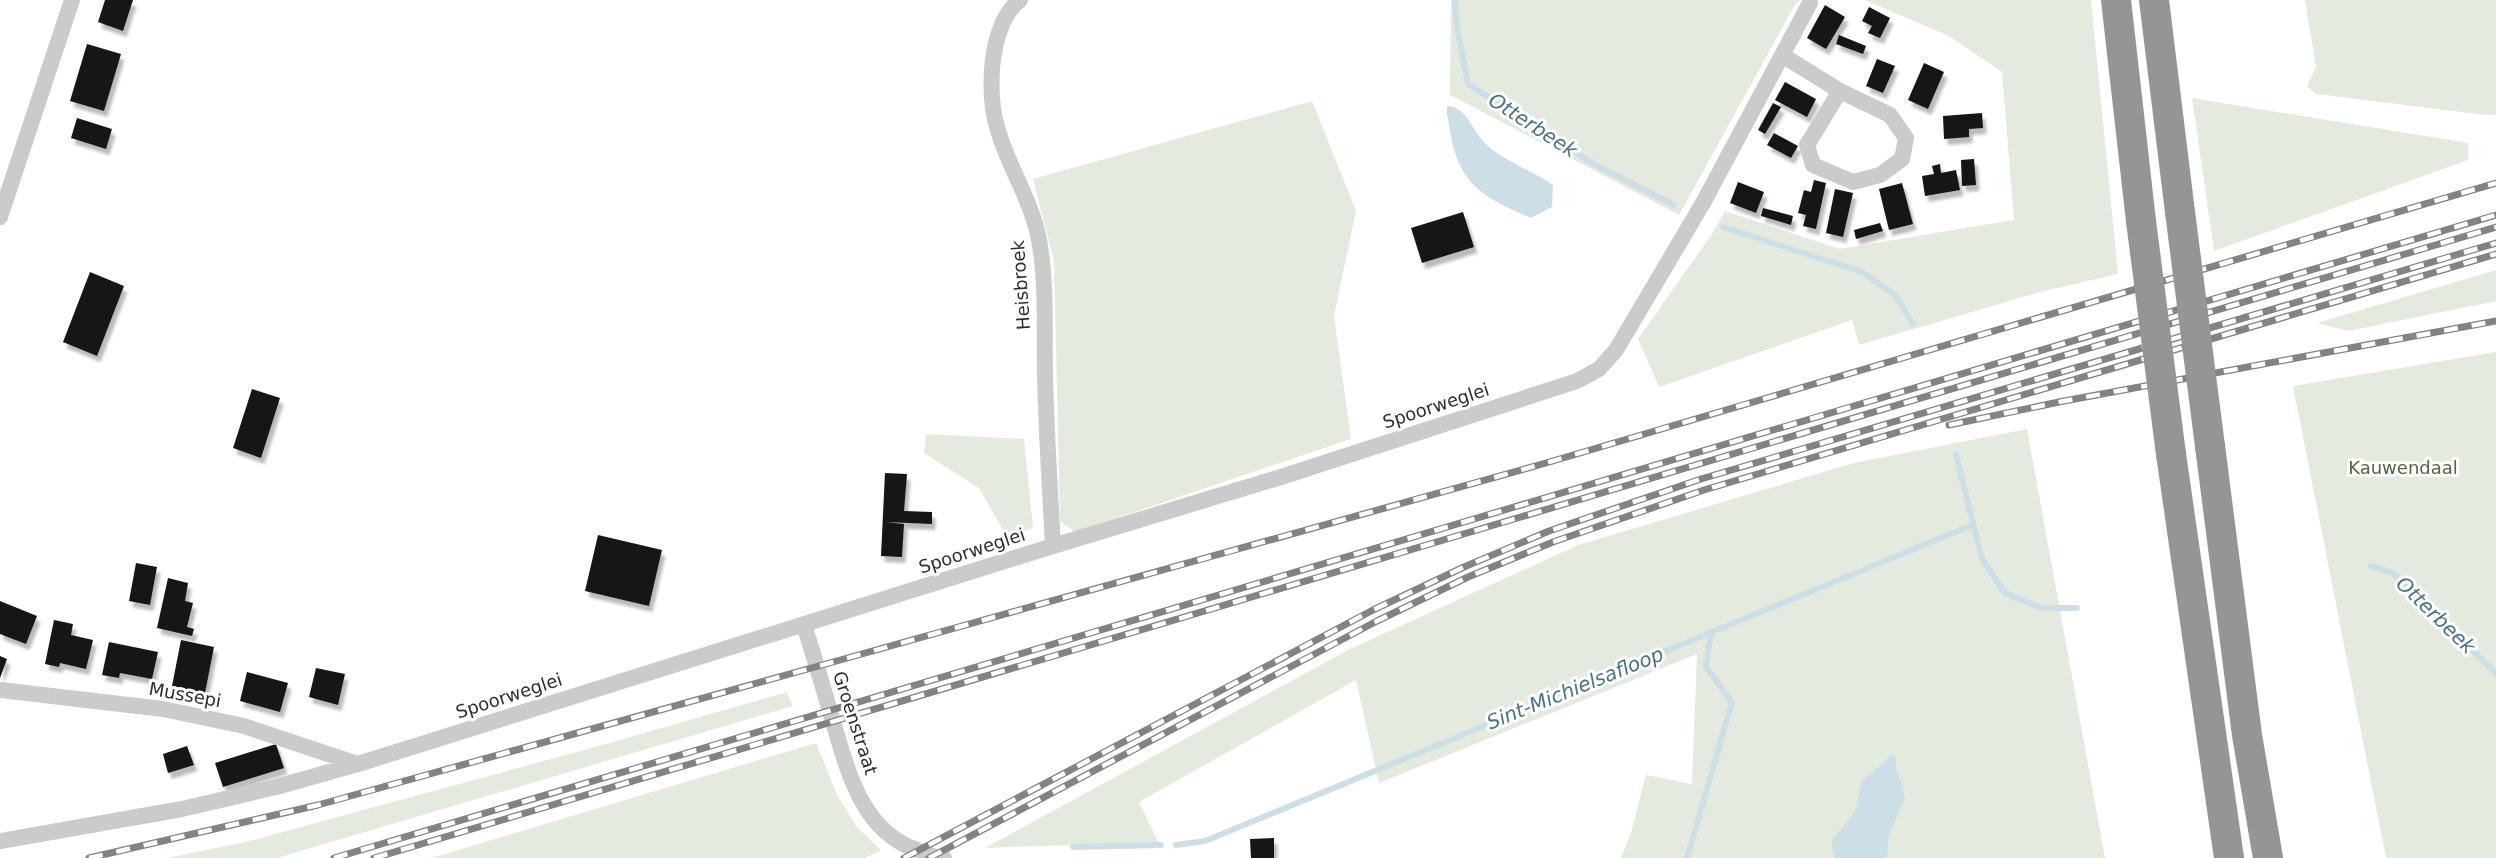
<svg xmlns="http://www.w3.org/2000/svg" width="2496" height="858" font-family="'DejaVu Sans',sans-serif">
  <defs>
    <filter id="shadow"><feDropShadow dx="3.5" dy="6" stdDeviation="1.5" flood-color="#0004"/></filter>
  </defs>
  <rect width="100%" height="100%" fill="#fff"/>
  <path fill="#e5eade" d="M 1451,0 L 1801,0 L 1796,3 L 1679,215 L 1450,95 Z
    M 1865,0 L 2091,0 L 2118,274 L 2040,292 L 1859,345 L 1852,320 L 1659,387 L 1638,339 L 1712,234 L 1725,211 L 1840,249 L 2014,220 L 2002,72 L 1949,36 Z
    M 2305,0 L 2496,0 L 2496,115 L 2485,115 L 2316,94 L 2307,86 L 2316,67 Z
    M 2192,98 L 2468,143 L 2468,160 L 2214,251 Z
    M 1312,101 L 1356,211 L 1334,316 L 1351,439 L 1075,532 L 1060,521 L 1054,261 L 1033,179 Z
    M 2496,270 L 2496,301 L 2348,331 L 2317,323 Z
    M 2496,352 L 2496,858 L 2386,858 L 2293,386 Z
    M 2027,429 L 2105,858 L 1621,858 L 1631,833 L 1646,775 L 1692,784 L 1697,654 L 1379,783 L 1356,680 L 1139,802 L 1158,842 L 985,848 L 1350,649 L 1578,545 L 1854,463 Z
    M 926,434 L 1024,439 L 1033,528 L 1008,539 L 979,488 L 924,453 Z
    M 787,692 L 793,706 L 277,858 L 167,858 L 246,842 L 606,744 Z
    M 816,743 L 837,795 L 857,827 L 881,850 L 865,858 L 431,858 Z"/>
  <path fill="#ccdfe7" d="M 1447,106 C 1465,106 1472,128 1482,140 C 1498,159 1532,170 1553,185 L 1552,207 L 1531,218 C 1501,205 1471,193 1458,161 C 1452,147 1450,129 1447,114 Z
    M 1891,756 L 1896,756 L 1896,770 L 1902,784 L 1905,798 L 1889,835 L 1887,858 L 1834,858 L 1831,842 L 1856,810 L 1861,782 Z"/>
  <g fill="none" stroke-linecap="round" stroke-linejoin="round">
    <path stroke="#ccdfe7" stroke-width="6" d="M 1455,0 L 1457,26 L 1468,84 L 1597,166 L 1674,205
      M 1723,227 L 1862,272 L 1896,296 L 1913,324
      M 1956,454 L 1982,559 L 2005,593 L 2041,608 L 2077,608
      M 2371,566 L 2393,573 L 2496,673
      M 1176,845 L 1205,841 L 1972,525
      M 1073,847 L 1161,845
      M 1687,858 L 1732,702 L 1706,667 L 1711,633"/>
  </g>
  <path fill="#151515" filter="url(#shadow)" d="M 105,0 L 133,0 L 123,31 L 98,22 Z
    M 1825,5 L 1845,17 L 1826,49 L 1807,38 Z
    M 1869,7 L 1890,18 L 1880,38 L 1868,33 L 1872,26 L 1862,21 Z
    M 1839,35 L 1866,46 L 1863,54 L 1836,44 Z
    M 87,44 L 121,54 L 104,111 L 70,101 Z
    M 1877,59 L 1895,66 L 1883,93 L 1866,86 Z
    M 1924,63 L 1944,72 L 1928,109 L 1908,100 Z
    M 1785,82 L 1816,99 L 1807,117 L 1775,100 Z
    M 1773,103 L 1781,107 L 1765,134 L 1758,130 Z
    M 1982,113 L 1983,128 L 1969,129 L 1969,137 L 1944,139 L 1943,116 Z
    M 77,118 L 112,129 L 106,149 L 71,138 Z
    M 1774,133 L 1798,146 L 1791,158 L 1767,145 Z
    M 1974,159 L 1976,185 L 1962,186 L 1961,160 Z
    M 1940,164 L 1941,173 L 1956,170 L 1960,190 L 1925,196 L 1922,176 L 1934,174 L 1932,166 Z
    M 1814,180 L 1826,183 L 1816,229 L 1803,226 L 1806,215 L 1798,213 L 1804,190 L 1811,192 Z
    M 1738,182 L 1764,192 L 1756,213 L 1730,203 Z
    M 1902,183 L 1913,224 L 1889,230 L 1879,189 Z
    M 1835,189 L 1853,193 L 1843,237 L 1826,233 Z
    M 1763,208 L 1793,216 L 1791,225 L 1761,216 Z
    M 1463,212 L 1474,247 L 1422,263 L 1411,228 Z
    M 1880,223 L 1883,231 L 1856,239 L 1854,230 Z
    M 90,272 L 124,286 L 97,356 L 63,342 Z
    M 252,389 L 280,398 L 261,458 L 233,448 Z
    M 885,473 L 907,474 L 904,511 L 932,512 L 932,524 L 886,522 L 904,524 L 902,557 L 881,556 Z
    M 598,535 L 662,550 L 649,606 L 585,591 Z
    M 136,563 L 157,567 L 150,605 L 129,601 Z
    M 168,578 L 188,583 L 185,601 L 193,603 L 187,627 L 194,629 L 192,636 L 157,628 Z
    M 0,601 L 37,616 L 26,644 L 0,634 Z
    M 54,620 L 73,624 L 71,635 L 93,640 L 86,669 L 60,663 L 59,667 L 45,664 Z
    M 181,640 L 214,647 L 205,693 L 172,686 Z
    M 109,642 L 158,652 L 152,679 L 120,673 L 119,678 L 102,675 Z
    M 0,656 L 7,659 L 0,678 Z
    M 316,668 L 345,674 L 338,705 L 309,697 Z
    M 247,672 L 288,683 L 280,712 L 240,701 Z
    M 276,744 L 284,768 L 223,787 L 215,763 Z
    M 187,746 L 194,765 L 168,773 L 163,754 Z
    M 1274,838 L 1274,858 L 1251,858 L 1250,839 Z"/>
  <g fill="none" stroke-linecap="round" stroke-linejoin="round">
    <path stroke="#cbcbcb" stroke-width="16" d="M 1020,0 C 994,20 990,68 992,98 C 995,149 1030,191 1039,240 C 1047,283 1044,329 1045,372 C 1046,430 1050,488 1053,546
      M 1782,55 L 1840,91 L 1890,115 L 1906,138 L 1902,159 L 1880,175 L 1853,182 L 1813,165 L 1807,145 L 1840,91
      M 0,217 L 72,0
      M 804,625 C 814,656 823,687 832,718 C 847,769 861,831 917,850 C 926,853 935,858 944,858
      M 0,690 L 163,709 L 244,726 L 358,764
      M 0,841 L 182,809 L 276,787 L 358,764 L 1053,546 L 1281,477 L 1577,381 L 1599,369 L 1616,350 L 1703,203 L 1810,3"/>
    <path stroke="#959595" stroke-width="30" d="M 2116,0 L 2141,221
      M 2154,0 L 2180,212
      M 2210,446 L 2247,735 L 2268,858
      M 2171,454 L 2229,858"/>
    <g stroke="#838383" stroke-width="7">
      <path id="rail" d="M 1949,425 L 2064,401 L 2496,321
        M 89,858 L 318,805 L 833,662 L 1546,463 L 2496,183
        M 334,858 L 2496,215
        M 374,858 L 2496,227
        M 904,858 L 1373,610 L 1464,567 L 1549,531 L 1701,479 L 2496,243
        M 929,858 L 1377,621 L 1468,577 L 1553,542 L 1704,490 L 2496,254"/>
    </g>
    <use href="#rail" stroke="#fff" stroke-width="4.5" stroke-dasharray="14" stroke-linecap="butt"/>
    <path stroke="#959595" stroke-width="30" d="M 2180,212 L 2210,446
      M 2141,221 L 2171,454"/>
  </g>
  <g text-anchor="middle" stroke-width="6" stroke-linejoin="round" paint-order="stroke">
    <g font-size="18" fill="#2e2e2e" stroke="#fff">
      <text transform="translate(1021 285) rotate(-94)" y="6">Heisbroek</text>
      <text transform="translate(1436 406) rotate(-18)" y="6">Spoorweglei</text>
      <text transform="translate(972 551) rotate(-18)" y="6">Spoorweglei</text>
      <text transform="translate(185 695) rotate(10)" y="6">Mussepi</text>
      <text transform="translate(509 696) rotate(-18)" y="6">Spoorweglei</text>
      <text transform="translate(855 723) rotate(72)" y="6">Groenstraat</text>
    </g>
    <g font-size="18" fill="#556541" stroke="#fff">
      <text x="2403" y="474">Kauwendaal</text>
    </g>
    <g font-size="20" font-style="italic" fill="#467387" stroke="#fff">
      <text transform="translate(1533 125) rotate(33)" y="7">Otterbeek</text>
      <text transform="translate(2436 615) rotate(44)" y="7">Otterbeek</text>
      <text transform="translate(1575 688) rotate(-22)" y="7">Sint-Michielsafloop</text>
    </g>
  </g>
</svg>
